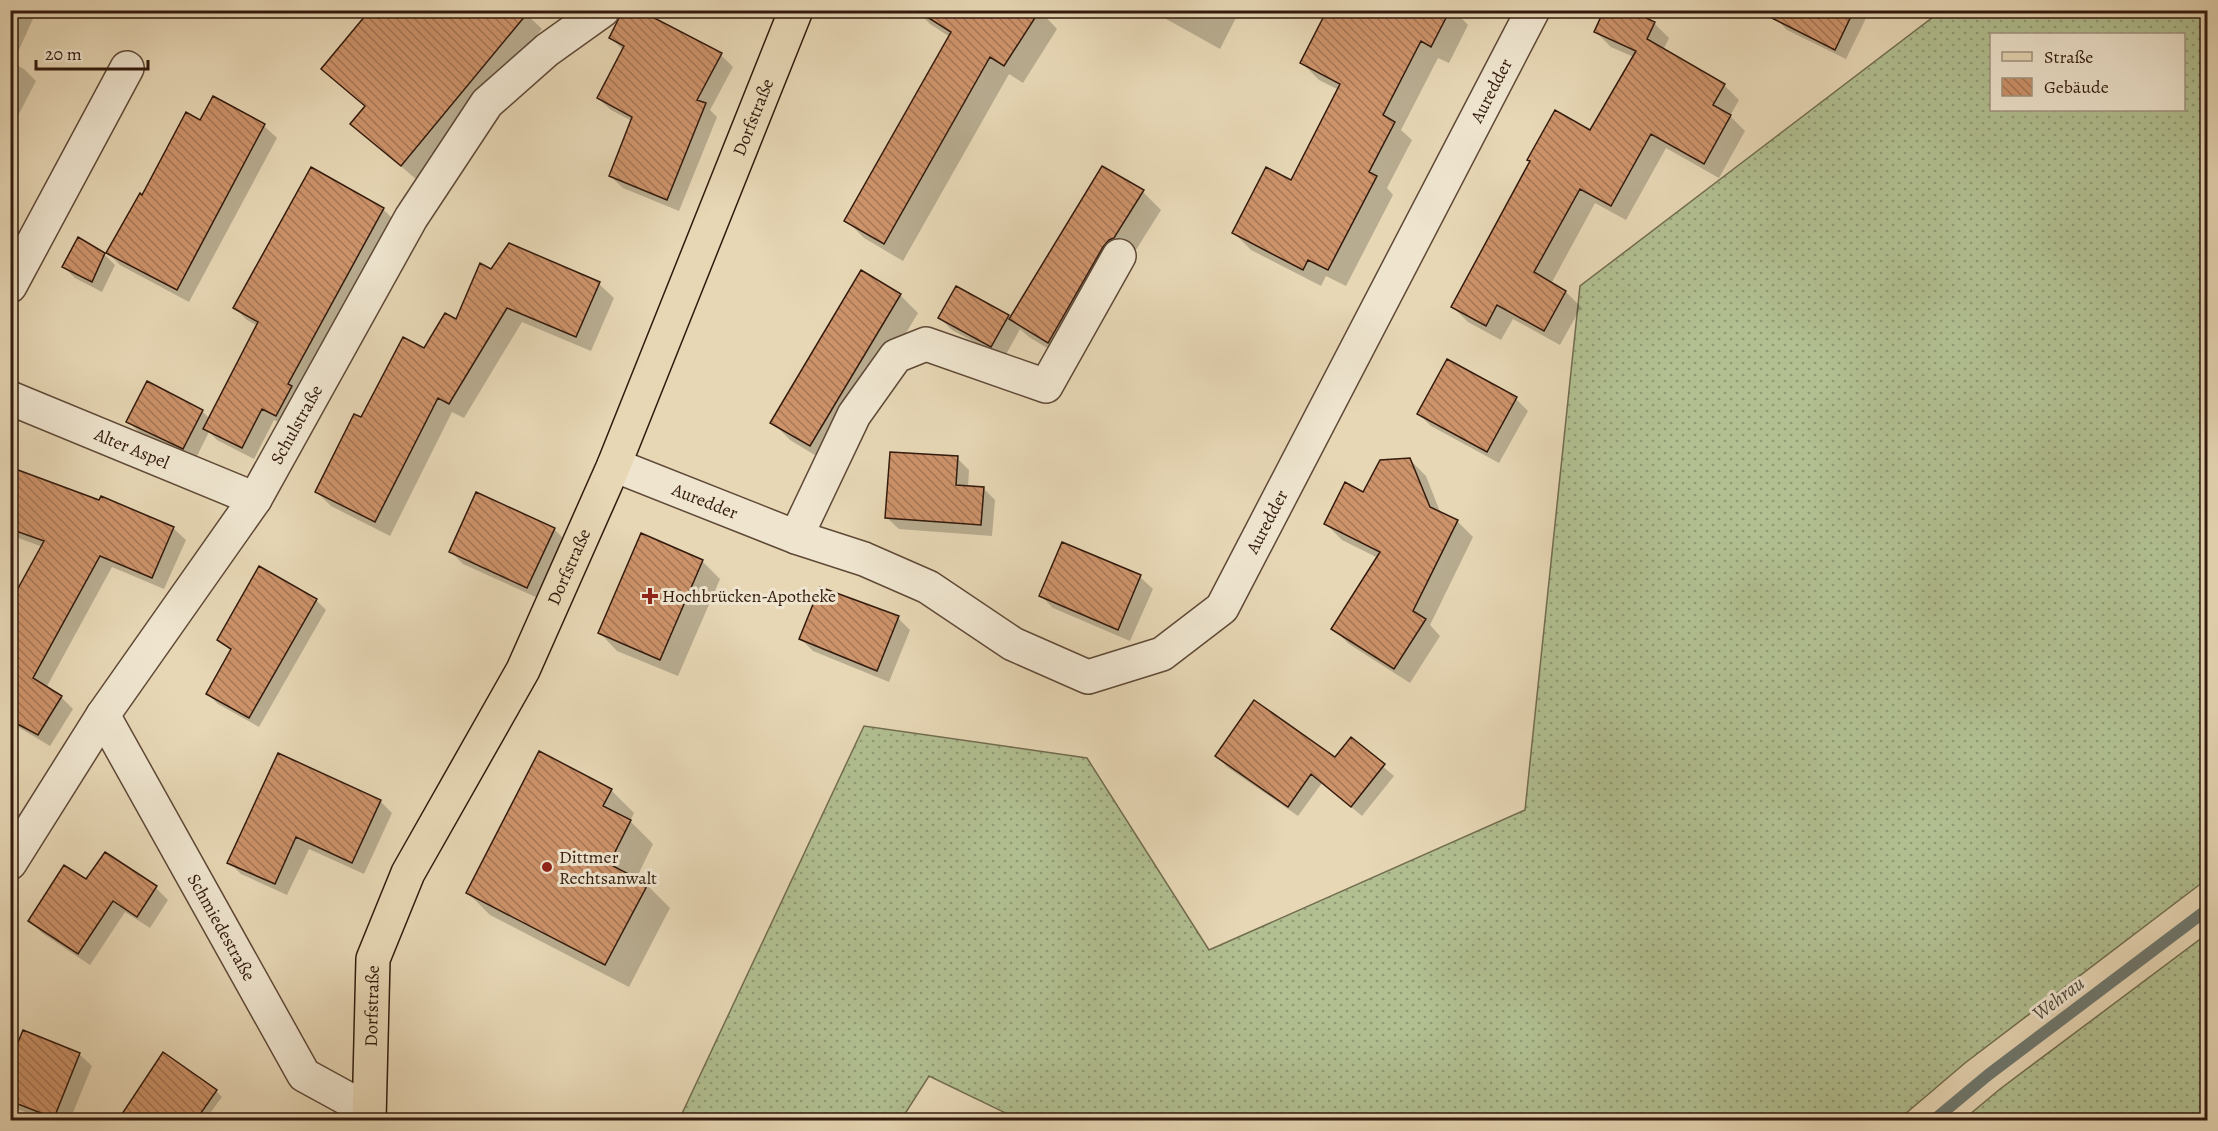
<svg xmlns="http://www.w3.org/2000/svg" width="2218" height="1131" font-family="Alegreya,serif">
  <defs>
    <pattern id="grass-dots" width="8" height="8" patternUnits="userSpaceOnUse" patternTransform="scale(1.5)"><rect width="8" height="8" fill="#b1bf91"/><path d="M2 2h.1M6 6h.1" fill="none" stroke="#919a75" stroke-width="1.8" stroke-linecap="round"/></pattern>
    <pattern id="building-back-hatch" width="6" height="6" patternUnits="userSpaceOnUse" patternTransform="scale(1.5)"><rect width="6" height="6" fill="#cd936b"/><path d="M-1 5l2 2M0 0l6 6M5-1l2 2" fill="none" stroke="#a77756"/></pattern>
  </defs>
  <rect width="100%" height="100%" fill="#e7d7b5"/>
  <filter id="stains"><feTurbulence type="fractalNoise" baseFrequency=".00333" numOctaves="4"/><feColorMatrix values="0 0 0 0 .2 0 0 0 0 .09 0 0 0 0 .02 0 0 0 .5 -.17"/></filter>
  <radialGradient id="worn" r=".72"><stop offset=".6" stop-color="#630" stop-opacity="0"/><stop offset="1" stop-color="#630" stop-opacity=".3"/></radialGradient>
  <path fill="url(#grass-dots)" stroke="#726c4f" stroke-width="1.5" fill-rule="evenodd" d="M 1941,11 L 2207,11 L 2207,879 L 1965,1063 L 1898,1120 L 1020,1120 L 929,1076 L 901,1120 L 679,1120 L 864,726 L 1087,758 L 1209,950 L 1525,810 L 1580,286 ZM 1992,34 L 2184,34 L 2184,110 L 1992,110 Z
    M 2207,934 L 2207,1120 L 1963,1120 L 2000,1089 Z"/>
  <path fill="#0003" d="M 10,10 L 37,10 L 13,63 L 24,69 L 36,81 L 10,131 Z
    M 522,10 L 542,29 L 417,180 L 352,124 L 366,107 L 323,69 Z
    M 916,10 L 1039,10 L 1057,29 L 1023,83 L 1009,74 L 903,261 L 864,238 L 846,220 L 950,37 L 930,24 Z
    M 1150,10 L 1240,10 L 1220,49 Z
    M 1329,10 L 1454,10 L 1468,25 L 1449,63 L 1438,58 L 1401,130 L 1412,140 L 1387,188 L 1393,195 L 1346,286 L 1326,276 L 1321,286 L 1251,250 L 1234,233 L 1291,182 L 1339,90 L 1319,80 L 1302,63 Z
    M 1715,10 L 1728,10 L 1725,16 Z
    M 1781,10 L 1870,10 L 1846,59 L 1787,30 L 1776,19 Z
    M 1654,23 L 1669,38 L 1663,50 L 1724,85 L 1739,100 L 1730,116 L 1745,131 L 1719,178 L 1666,148 L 1626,220 L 1595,203 L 1551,284 L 1566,292 L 1581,307 L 1560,345 L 1513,319 L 1501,340 L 1468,322 L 1453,307 L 1591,132 L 1634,57 L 1611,47 L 1596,32 Z
    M 611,38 L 721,55 L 733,67 L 710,110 L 717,117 L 679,211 L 623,188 L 610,176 L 632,121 L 611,110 L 598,98 L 623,50 Z
    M 213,98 L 264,126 L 277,138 L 189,302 L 120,265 L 108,253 L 143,197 L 201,122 Z
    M 10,169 L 16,174 L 10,185 Z
    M 1143,192 L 1161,210 L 1067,360 L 1029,337 L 1020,329 L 1004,358 L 952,330 L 940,318 L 957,288 L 1011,319 Z
    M 383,209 L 395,221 L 289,427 L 274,420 L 254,459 L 217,440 L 209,432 L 195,460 L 140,433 L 128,421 L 202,411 L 210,419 L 258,326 L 247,320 L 235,308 Z
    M 104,254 L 115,265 L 102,292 L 75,278 L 64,267 Z
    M 492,271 L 599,284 L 614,298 L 591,351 L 522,322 L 464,418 L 452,412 L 390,536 L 331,506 L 316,491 L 362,419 L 424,350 L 457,321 Z
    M 900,295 L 918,313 L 828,463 L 790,440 L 772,422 Z
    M 1516,399 L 1528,411 L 1499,463 L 1431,426 L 1419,414 Z
    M 957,458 L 969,470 L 968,487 L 983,488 L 995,500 L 992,536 L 899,529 L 886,517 Z
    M 1410,460 L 1426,476 L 1441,514 L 1457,521 L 1473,537 L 1430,625 L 1440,636 L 1410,683 L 1349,644 L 1333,629 L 1378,558 L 1342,540 L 1326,524 Z
    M 10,469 L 173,528 L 186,540 L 164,589 L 112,567 L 46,688 L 61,697 L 73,709 L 50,746 L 10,722 L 10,629 L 43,547 L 10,535 Z
    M 554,529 L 566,541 L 540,599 L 463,564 L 451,552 Z
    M 1063,544 L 1140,577 L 1153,589 L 1130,641 L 1053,608 L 1041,596 Z
    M 702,561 L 720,579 L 678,676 L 617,651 L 600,633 Z
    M 316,600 L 326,610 L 259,727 L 218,704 L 208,694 L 232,652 L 219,640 Z
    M 898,618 L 910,630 L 889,682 L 813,651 L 801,639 Z
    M 1351,739 L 1394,776 L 1362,816 L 1322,783 L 1298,816 L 1227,767 L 1217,756 L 1335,759 Z
    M 611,790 L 634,813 L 630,821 L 653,844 L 636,879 L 647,885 L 670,908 L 629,987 L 490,915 L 467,892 Z
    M 380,801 L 392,813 L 364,874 L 309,849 L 287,895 L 241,874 L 229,862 Z
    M 105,854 L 156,888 L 168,900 L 150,928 L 125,912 L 90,965 L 42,933 L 30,921 L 87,881 Z
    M 79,1054 L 92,1066 L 70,1120 L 45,1120 L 10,1106 L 10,1066 Z
    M 216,1091 L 222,1097 L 205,1120 L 120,1120 L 138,1095 Z"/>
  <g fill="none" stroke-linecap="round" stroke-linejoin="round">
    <path stroke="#6f7970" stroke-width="12" d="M 1934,1120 L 1988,1075 L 2208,909"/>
  </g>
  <path fill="url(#building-back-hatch)" stroke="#321a0d" stroke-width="1.5" d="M 370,10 L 530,10 L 401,166 L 350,124 L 365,106 L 321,69 Z
    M 623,10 L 639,10 L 722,53 L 697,100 L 706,103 L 667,200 L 609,176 L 632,117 L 597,98 L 624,46 L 609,38 Z
    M 916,10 L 1040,10 L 1004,66 L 990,57 L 884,244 L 844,221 L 951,32 Z
    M 1327,10 L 1450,10 L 1431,47 L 1421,41 L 1383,115 L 1395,122 L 1369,172 L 1377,176 L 1328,270 L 1308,260 L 1303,270 L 1232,233 L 1266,167 L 1291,180 L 1340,84 L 1300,63 Z
    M 1604,10 L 1629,10 L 1655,22 L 1647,39 L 1725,84 L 1713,105 L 1731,115 L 1704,164 L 1651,134 L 1611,206 L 1580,189 L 1534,272 L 1566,291 L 1544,331 L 1497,305 L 1486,326 L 1451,307 L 1530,161 L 1527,160 L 1555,110 L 1590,130 L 1636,51 L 1594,32 Z
    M 1756,10 L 1854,10 L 1835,50 Z
    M 213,96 L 265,124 L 177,290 L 106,253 L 140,193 L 142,195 L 186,112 L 200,120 Z
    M 1102,166 L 1144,190 L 1114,238 L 1109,240 L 1103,247 L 1048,343 L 1009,319 Z
    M 311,167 L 384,208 L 288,384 L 292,386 L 276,416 L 262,409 L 242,448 L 203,429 L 258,322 L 233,308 Z
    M 78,237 L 105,253 L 92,282 L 62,267 Z
    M 509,243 L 600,282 L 576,337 L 507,308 L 449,404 L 438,398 L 375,522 L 315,492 L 354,414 L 361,417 L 403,337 L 424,348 L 445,313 L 456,319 L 480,263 L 491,269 Z
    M 861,270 L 901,294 L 810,446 L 770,423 Z
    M 956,286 L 1009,315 L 991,347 L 938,318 Z
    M 1447,359 L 1517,397 L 1487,452 L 1417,414 Z
    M 147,381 L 203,410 L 183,449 L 126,422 Z
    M 890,452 L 958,456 L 956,485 L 984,487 L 981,525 L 885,518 Z
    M 1410,458 L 1430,507 L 1458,520 L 1413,611 L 1426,619 L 1394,669 L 1331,629 L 1380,552 L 1324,524 L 1345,482 L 1363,492 L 1380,460 Z
    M 10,467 L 99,500 L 101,496 L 174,527 L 152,578 L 100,556 L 33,678 L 62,696 L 38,735 L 10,720 L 10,603 L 44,541 L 10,529 Z
    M 476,492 L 555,528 L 527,588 L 449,552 Z
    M 641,533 L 703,560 L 660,660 L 598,633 Z
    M 1062,542 L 1141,575 L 1118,630 L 1039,596 Z
    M 259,566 L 317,599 L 249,718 L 206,694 L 231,649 L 217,640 Z
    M 820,587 L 899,616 L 877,671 L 799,639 Z
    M 1254,700 L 1335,757 L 1351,737 L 1385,764 L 1351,807 L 1311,774 L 1288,807 L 1215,756 Z
    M 539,751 L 612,789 L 603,806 L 631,820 L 609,864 L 648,884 L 605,965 L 466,893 Z
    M 278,753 L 381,800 L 352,863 L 296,837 L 275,884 L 227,863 Z
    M 105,852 L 157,886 L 137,917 L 113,901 L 78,954 L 28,921 L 64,865 L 86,879 Z
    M 23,1030 L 80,1053 L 54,1118 L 10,1101 L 10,1062 Z
    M 163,1052 L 217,1090 L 196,1120 L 118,1120 Z"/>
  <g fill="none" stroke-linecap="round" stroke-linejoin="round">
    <g stroke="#5f4937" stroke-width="36">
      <g id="minor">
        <path d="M 10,286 L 127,68"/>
        <path id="s1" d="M 10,398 L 255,499"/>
        <path id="s2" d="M 614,465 L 796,537 L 854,415 L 896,356 L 926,344 L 1046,386 L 1119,256"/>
        <path id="s3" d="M 796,537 L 864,559 L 928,587 L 1013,644 L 1088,677 L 1162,654 L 1222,608 L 1533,10"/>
        <path id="s4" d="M 103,715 L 304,1075 L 368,1110"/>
        <path id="s5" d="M 10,863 L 103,715 L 255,499 L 411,218 L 487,103 L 547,50 L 603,10"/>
      </g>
    </g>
    <g stroke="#321a0d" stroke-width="36">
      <g id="major">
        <path id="s6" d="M 369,1120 L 373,959 L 408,873 L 523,670 L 614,465 L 796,10"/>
      </g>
    </g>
    <use href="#minor" stroke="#efe5cf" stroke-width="33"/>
    <use href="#major" stroke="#e7d7b5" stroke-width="33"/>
  </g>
  <g fill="#8f2418" stroke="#efe5cf" stroke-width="2">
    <path d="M647 587h6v6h6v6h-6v6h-6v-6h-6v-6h6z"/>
    <circle cx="547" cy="867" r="6"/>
  </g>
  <g text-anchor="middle" stroke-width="6" stroke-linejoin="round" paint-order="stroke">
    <g font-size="18" fill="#321a0d" stroke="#efe5cf">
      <text dy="6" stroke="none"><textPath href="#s3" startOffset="1062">Auredder</textPath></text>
      <text dy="6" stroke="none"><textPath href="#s6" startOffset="1086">Dorfstraße</textPath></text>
      <text dy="6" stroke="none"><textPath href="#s5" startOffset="524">Schulstraße</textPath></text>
      <text dy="6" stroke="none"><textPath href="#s1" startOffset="132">Alter Aspel</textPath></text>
      <text dy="6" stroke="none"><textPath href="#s2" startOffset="98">Auredder</textPath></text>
      <text dy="6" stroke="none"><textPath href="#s3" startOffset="576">Auredder</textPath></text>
      <text dy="6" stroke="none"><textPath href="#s6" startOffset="600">Dorfstraße</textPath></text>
      <text dy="6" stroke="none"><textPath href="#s4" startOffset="243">Schmiedestraße</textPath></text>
      <text dy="6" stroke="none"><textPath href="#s6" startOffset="114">Dorfstraße</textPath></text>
    </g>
    <g font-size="18" fill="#321a0d" stroke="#efe5cf" text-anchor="start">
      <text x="662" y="602">Hochbrücken-Apotheke</text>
      <text x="559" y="863">Dittmer<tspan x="559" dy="21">Rechtsanwalt</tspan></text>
    </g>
    <g font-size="20" font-style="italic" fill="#504a3f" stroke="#efe5cf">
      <text transform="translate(2058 998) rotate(-37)" y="7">Wehrau</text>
    </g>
  </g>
  <rect width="2218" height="1131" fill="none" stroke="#e7d7b5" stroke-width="36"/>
  <rect x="12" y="12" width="2194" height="1107" fill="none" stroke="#321a0d" stroke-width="3"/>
  <rect x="18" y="18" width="2182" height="1095" fill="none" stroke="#321a0d" stroke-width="1.5"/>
  <rect x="1990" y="33" width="195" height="78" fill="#efe5cf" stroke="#a39481" stroke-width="1.5"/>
  <rect x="2002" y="52" width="30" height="9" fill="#e7d7b5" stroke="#a39481" stroke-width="1.5"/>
  <text x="2044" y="63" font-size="18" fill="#321a0d">Straße</text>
  <rect x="2002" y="78" width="30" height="18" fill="url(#building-back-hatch)" stroke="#a39481" stroke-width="1.5"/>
  <text x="2044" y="93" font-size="18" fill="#321a0d">Gebäude</text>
  <path d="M36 60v9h112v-9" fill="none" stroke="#321a0d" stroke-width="3"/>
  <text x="45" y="60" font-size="18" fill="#321a0d" stroke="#efe5cf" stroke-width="4.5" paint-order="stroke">20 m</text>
  <rect width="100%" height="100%" filter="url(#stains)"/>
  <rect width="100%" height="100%" fill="url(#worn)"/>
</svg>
